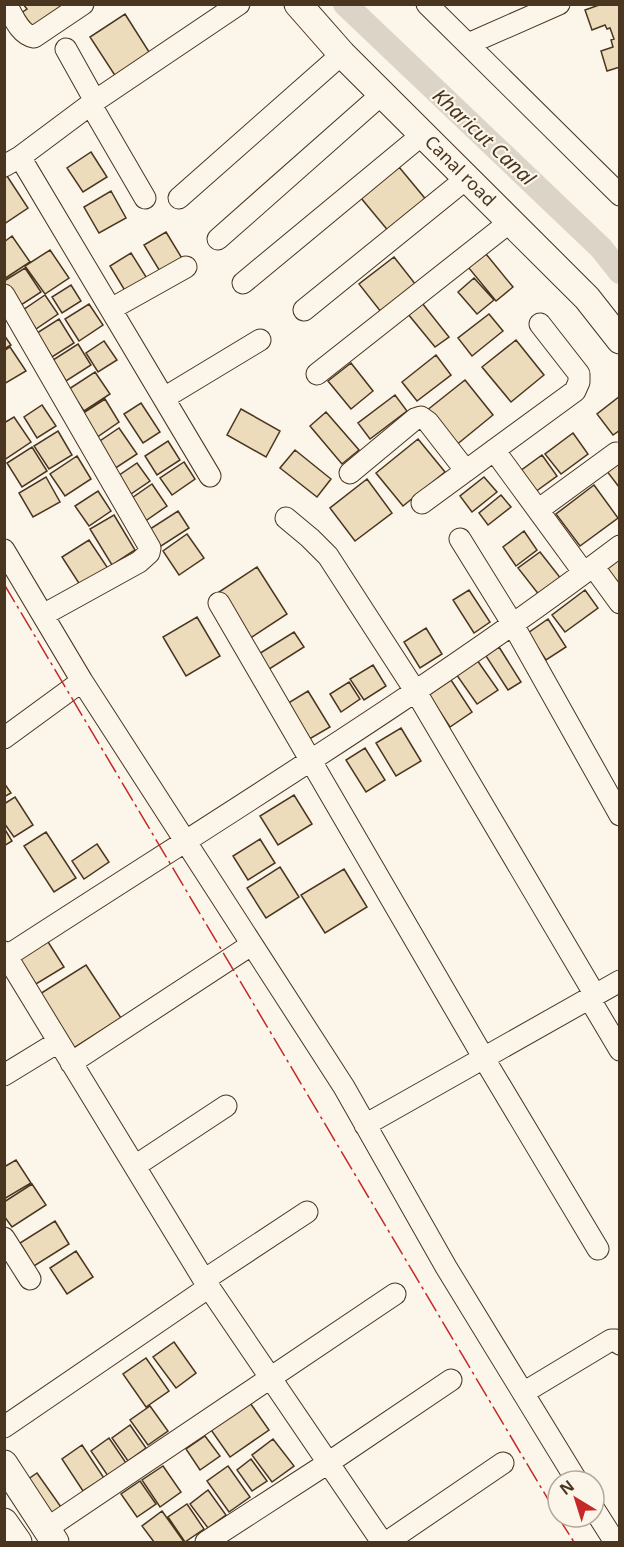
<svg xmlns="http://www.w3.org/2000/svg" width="624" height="1547" font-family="'Noto Sans',sans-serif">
  <rect width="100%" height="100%" fill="#fbf6e9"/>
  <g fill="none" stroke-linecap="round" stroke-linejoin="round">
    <path stroke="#dcd4c6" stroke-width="24" d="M 345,4 L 601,248 L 620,272"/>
  </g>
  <path fill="#ecdcbc" stroke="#4a3520" stroke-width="1.5" d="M 23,4 L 69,4 L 33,31 L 21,13 L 27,9 Z
    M 602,4 L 620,4 L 620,67 L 607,71 L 601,51 L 613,47 L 611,40 L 614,39 L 610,28 L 607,29 L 605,25 L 592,30 L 585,10 Z
    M 125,14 L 151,55 L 116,77 L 90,37 Z
    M 91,152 L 107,177 L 83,192 L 67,168 Z
    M 399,167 L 428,202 L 390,233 L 361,198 Z
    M 7,176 L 28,208 L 4,224 L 4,178 Z
    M 111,191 L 126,218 L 99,233 L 84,207 Z
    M 166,232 L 183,260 L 161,273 L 144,245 Z
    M 12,236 L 30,262 L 4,279 L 4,242 Z
    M 50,250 L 69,278 L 45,294 L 25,266 Z
    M 131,253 L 148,280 L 127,294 L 110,266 Z
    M 486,254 L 513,287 L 496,301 L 468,267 Z
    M 394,257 L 420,290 L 385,317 L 359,284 Z
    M 25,268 L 41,292 L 18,307 L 4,287 L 4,281 Z
    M 474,278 L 494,300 L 477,314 L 458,292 Z
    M 71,285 L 81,301 L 62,313 L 52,297 Z
    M 45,295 L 58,314 L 36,329 L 23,310 Z
    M 422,303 L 449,337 L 435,347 L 408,314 Z
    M 89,304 L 103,325 L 79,341 L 65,319 Z
    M 489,314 L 503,331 L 472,356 L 458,338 Z
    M 59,319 L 74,343 L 52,357 L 37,333 Z
    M 4,335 L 11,345 L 4,349 Z
    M 516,340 L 544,375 L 511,402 L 482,367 Z
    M 104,341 L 117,360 L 98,372 L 86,353 Z
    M 78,344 L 91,365 L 66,381 L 53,360 Z
    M 10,347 L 26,371 L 4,384 L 4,351 Z
    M 436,355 L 451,375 L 417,401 L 402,382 Z
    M 351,363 L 373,391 L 351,409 L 328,381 Z
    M 95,372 L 110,394 L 84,411 L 69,389 Z
    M 465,380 L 493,415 L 455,446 L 426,411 Z
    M 395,395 L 407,411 L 370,439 L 358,423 Z
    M 620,396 L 620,430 L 613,435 L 597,414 Z
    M 105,399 L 119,422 L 93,440 L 77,417 Z
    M 141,403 L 160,432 L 143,443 L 124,414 Z
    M 42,405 L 56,426 L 37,438 L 24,417 Z
    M 241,409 L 280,431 L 266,457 L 227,435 Z
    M 326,412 L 359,450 L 342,464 L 310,426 Z
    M 14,417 L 31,442 L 4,460 L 4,423 Z
    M 119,428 L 137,454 L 111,471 L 94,445 Z
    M 58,431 L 72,455 L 49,469 L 34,446 Z
    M 573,433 L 588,454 L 561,474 L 545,454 Z
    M 418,439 L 445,472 L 403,506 L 376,473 Z
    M 168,441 L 180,460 L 157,475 L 145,456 Z
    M 32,447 L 47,471 L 22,487 L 7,463 Z
    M 295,450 L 331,479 L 317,497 L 280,468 Z
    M 542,455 L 557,476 L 531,495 L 516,474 Z
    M 77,456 L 91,479 L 65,496 L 50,474 Z
    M 620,460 L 620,487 L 619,487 L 606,470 Z
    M 184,462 L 195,479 L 172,495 L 160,478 Z
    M 137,463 L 150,481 L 128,496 L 115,478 Z
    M 46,477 L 60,502 L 33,517 L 19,493 Z
    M 484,477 L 497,492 L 472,512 L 460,496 Z
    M 367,479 L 392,513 L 355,541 L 330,508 Z
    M 152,484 L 167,506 L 144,522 L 129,500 Z
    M 594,485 L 618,518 L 580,546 L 556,514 Z
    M 98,491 L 111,511 L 89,526 L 75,506 Z
    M 501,495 L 511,507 L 488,525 L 479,513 Z
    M 178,511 L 189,528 L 158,548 L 147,531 Z
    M 114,515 L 135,550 L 112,565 L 90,529 Z
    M 524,531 L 537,550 L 516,566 L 503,547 Z
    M 187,534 L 204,558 L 179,575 L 163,551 Z
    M 89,540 L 109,570 L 82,588 L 62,557 Z
    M 540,552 L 562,580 L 540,596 L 518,568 Z
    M 620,559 L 620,581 L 612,586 L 604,571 Z
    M 257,567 L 287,614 L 249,639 L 219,592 Z
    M 469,590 L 490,622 L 474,633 L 453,600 Z
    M 585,590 L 598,608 L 565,632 L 552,615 Z
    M 197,617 L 220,656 L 186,676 L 163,637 Z
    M 548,619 L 566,647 L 546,660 L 528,633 Z
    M 426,628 L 442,654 L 420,668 L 404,642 Z
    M 294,632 L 304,647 L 263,673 L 254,657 Z
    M 499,647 L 521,682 L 508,690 L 486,656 Z
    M 477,660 L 498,690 L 477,704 L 456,674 Z
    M 373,665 L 386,686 L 364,700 L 350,679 Z
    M 451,680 L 472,712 L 450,727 L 429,695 Z
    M 349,682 L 360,699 L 341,712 L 330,694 Z
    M 308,691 L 330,727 L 306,741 L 285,705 Z
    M 401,728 L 421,761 L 396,776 L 376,743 Z
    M 365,748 L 385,780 L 366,792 L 346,760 Z
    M 4,783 L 11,793 L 4,797 Z
    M 294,795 L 312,824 L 278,845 L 260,816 Z
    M 15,797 L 33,825 L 14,837 L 4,823 L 4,804 Z
    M 4,828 L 12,841 L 4,846 Z
    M 46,832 L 76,878 L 54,892 L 24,846 Z
    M 260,839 L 275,863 L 248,880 L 233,856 Z
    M 97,844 L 109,862 L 84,879 L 72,861 Z
    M 280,867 L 299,897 L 266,918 L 247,888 Z
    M 344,869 L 367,907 L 325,933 L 301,895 Z
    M 43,934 L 64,967 L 31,987 L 10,954 Z
    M 86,965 L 121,1018 L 69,1051 L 35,997 Z
    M 16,1160 L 31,1183 L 4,1199 L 4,1167 Z
    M 32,1184 L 46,1205 L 12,1227 L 4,1216 L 4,1202 Z
    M 55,1221 L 69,1244 L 34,1266 L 20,1243 Z
    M 76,1251 L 93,1277 L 67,1294 L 50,1268 Z
    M 174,1342 L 196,1373 L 176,1388 L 153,1357 Z
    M 146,1358 L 169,1391 L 146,1407 L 123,1374 Z
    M 248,1400 L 269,1430 L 230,1457 L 209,1427 Z
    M 150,1406 L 168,1431 L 148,1445 L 130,1420 Z
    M 130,1425 L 146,1448 L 128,1461 L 112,1438 Z
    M 205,1436 L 220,1456 L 200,1470 L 186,1449 Z
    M 109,1438 L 126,1463 L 108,1476 L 91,1451 Z
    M 273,1439 L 294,1466 L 272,1482 L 252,1455 Z
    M 82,1445 L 104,1478 L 83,1491 L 62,1459 Z
    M 251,1459 L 267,1481 L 252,1491 L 237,1470 Z
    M 163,1466 L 181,1492 L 160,1507 L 142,1480 Z
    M 228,1466 L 250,1497 L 229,1512 L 207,1481 Z
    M 37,1473 L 61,1507 L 48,1516 L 24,1482 Z
    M 140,1481 L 156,1504 L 137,1517 L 121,1494 Z
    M 208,1490 L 226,1515 L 208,1528 L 190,1504 Z
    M 187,1504 L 204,1529 L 185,1542 L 168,1517 Z
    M 162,1511 L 184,1542 L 154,1542 L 142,1526 Z"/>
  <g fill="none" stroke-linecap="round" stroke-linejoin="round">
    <g stroke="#4a3520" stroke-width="23">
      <path id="minor" d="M 6,4 C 13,16 20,35 34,37 L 83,4
        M 427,4 L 620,195
        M 468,44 L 559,4
        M 66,49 L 95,101
        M 91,105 L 145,198
        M 20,157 L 95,101 L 239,4
        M 4,166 L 20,157 L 210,476
        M 179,198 L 342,54
        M 218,239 L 382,94
        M 243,283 L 423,134
        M 4,295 L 150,548 L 149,553 L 139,562 L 43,615
        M 111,309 L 186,267
        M 304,310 L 467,178
        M 317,374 L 511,221
        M 164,398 L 260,340
        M 494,450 L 584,573
        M 350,473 L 415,419 L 421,417 L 428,422 L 466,471
        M 422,503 L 575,391 L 579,382 L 579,374 L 540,324
        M 538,510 L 616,453
        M 286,518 L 310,538 L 328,556 L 416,692 L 595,995
        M 460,539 L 512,623 L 620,815
        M 4,550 L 82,681 L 4,738
        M 593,566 L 620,603
        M 219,603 L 489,1067 L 598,1249
        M 82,681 L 344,1087 L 446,1267 L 577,1481
        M 4,952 L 204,1280 L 382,1542
        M 7,956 C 213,822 424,694 620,546
        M 589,998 L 620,1050
        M 71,1063 L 251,945
        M 4,1075 L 58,1042
        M 365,1125 L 620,981
        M 135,1166 L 226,1106
        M 4,1238 L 30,1279
        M 204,1280 L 307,1212
        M 523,1393 L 611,1340 L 616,1340 L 620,1344
        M 4,1427 L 209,1287
        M 594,1509 L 615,1542
        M 46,1529 L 395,1294
        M 206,1542 L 328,1463 L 451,1380
        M 387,1542 L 503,1463"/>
    </g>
    <g stroke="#4a3520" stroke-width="29">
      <path id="tertiary" d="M 298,4 L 342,54 L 587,298 L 620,340
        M 4,1464 L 55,1542
        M 4,1522 L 18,1542"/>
    </g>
    <use href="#minor" stroke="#fbf6e9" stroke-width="21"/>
    <use href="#tertiary" stroke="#fbf6e9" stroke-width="27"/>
    <path stroke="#c62828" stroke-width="1.5" stroke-dasharray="21 4.5 3 4.5" stroke-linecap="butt" d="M 4,584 L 558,1516
      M 558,1517 L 574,1542"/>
  </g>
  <g text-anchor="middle" stroke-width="4.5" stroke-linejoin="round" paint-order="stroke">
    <g font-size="18" fill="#4a3520" stroke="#fbf6e9">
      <text transform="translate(460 171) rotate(45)" y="6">Canal road</text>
    </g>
    <g font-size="20" font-style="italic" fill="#4a3520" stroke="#fbf6e9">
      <text transform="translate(484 137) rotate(43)" y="7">Kharicut Canal</text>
    </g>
  </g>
  <rect width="624" height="1547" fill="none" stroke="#4a3520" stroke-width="12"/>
  <g transform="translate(576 1499) rotate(322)"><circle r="28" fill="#fbf6e9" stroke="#b4a999" stroke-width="1.5"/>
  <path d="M0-4.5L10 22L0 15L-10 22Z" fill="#c62828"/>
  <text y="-9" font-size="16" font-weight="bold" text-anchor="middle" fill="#4a3520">N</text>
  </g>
</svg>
